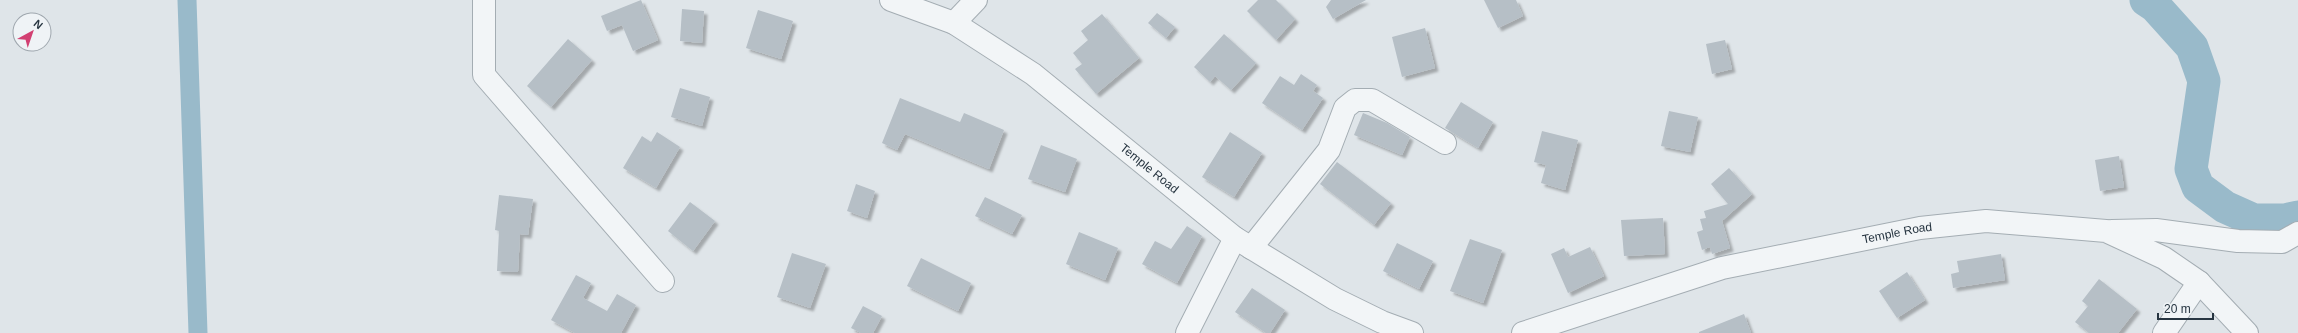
<svg xmlns="http://www.w3.org/2000/svg" width="2298" height="333" font-family="Helvetica,sans-serif">
  <defs>
    <filter id="shadow"><feDropShadow dx="3.5" dy="3.5" stdDeviation="1" flood-color="#0004"/></filter>
  </defs>
  <rect width="100%" height="100%" fill="#dfe5e9"/>
  <g fill="none" stroke-linecap="round" stroke-linejoin="round">
    <path stroke="#99baca" stroke-width="19" d="M 187,0 L 198,333"/>
    <path stroke="#99baca" stroke-width="33" d="M 2146,0 L 2155,6 L 2192,47 L 2204,81 L 2191,169 L 2198,187 L 2225,207 L 2254,220 L 2285,220 L 2298,217"/>
  </g>
  <path fill="#b6bfc6" filter="url(#shadow)" d="M 641,0 L 658,40 L 633,51 L 622,25 L 607,31 L 601,16 Z
    M 1258,0 L 1276,0 L 1295,19 L 1276,40 L 1247,11 Z
    M 1331,0 L 1366,0 L 1333,19 L 1326,7 Z
    M 1484,0 L 1516,0 L 1523,16 L 1498,28 Z
    M 682,9 L 704,11 L 702,43 L 680,41 Z
    M 758,10 L 793,21 L 781,59 L 746,48 Z
    M 1157,13 L 1175,27 L 1166,38 L 1148,23 Z
    M 1102,14 L 1139,58 L 1096,94 L 1075,69 L 1082,64 L 1073,53 L 1088,40 L 1081,31 Z
    M 1425,28 L 1435,68 L 1402,77 L 1392,37 Z
    M 1224,34 L 1256,63 L 1231,90 L 1215,76 L 1210,82 L 1194,67 Z
    M 568,39 L 592,60 L 551,107 L 527,86 Z
    M 1725,40 L 1732,69 L 1712,74 L 1706,44 Z
    M 1301,74 L 1317,85 L 1313,91 L 1323,98 L 1302,130 L 1262,103 L 1280,76 L 1294,85 Z
    M 680,88 L 710,97 L 702,126 L 671,117 Z
    M 900,98 L 960,122 L 964,113 L 1004,130 L 989,169 L 905,134 L 897,150 L 882,143 Z
    M 1461,102 L 1493,122 L 1478,148 L 1445,128 Z
    M 1669,111 L 1698,117 L 1690,152 L 1661,146 Z
    M 1363,113 L 1387,123 L 1410,137 L 1402,155 L 1354,135 Z
    M 1542,131 L 1578,140 L 1565,190 L 1541,183 L 1546,165 L 1534,162 Z
    M 657,132 L 680,147 L 656,188 L 623,168 L 642,136 L 651,142 Z
    M 1230,132 L 1262,153 L 1234,197 L 1202,177 Z
    M 1041,145 L 1077,159 L 1065,192 L 1028,179 Z
    M 2119,156 L 2124,187 L 2100,191 L 2095,160 Z
    M 1337,162 L 1391,203 L 1374,225 L 1320,184 Z
    M 1729,168 L 1752,194 L 1722,221 L 1730,248 L 1712,254 L 1710,247 L 1702,250 L 1697,232 L 1703,230 L 1700,219 L 1706,218 L 1704,211 L 1728,204 L 1711,184 Z
    M 856,184 L 875,191 L 867,218 L 847,211 Z
    M 499,195 L 533,199 L 528,235 L 520,234 L 518,272 L 497,271 L 499,231 L 495,230 Z
    M 985,197 L 1022,215 L 1012,234 L 975,216 Z
    M 690,202 L 715,221 L 693,251 L 668,231 Z
    M 1663,218 L 1665,254 L 1624,256 L 1621,220 Z
    M 1187,226 L 1202,236 L 1177,283 L 1142,264 L 1155,241 L 1171,249 Z
    M 1079,232 L 1118,248 L 1105,280 L 1066,264 Z
    M 1470,239 L 1502,250 L 1483,303 L 1450,291 Z
    M 1397,243 L 1433,261 L 1419,289 L 1383,271 Z
    M 1590,247 L 1604,276 L 1568,293 L 1551,254 L 1564,248 L 1568,257 Z
    M 792,253 L 826,264 L 810,308 L 777,297 Z
    M 2001,254 L 2005,280 L 1953,288 L 1951,274 L 1959,272 L 1957,261 Z
    M 921,258 L 971,283 L 958,311 L 907,286 Z
    M 1907,272 L 1925,300 L 1897,318 L 1879,291 Z
    M 576,275 L 591,283 L 583,298 L 607,311 L 617,294 L 636,305 L 621,333 L 575,333 L 551,320 Z
    M 2099,279 L 2137,309 L 2118,333 L 2089,333 L 2075,322 L 2088,306 L 2082,301 Z
    M 1252,288 L 1285,310 L 1270,333 L 1266,333 L 1235,312 Z
    M 863,306 L 882,316 L 873,333 L 861,333 L 851,328 Z
    M 1744,314 L 1751,333 L 1699,333 L 1699,332 Z"/>
  <g fill="none" stroke-linecap="round" stroke-linejoin="round">
    <g stroke="#a4adb3" stroke-width="24">
      <g id="minor">
        <path d="M 484,0 L 484,75 L 663,281"/>
        <path id="s1" d="M 891,0 L 954,23 L 1033,74 L 1235,238 L 1335,299 L 1382,322 L 1412,333"/>
        <path d="M 954,23 L 976,0"/>
        <path d="M 2112,231 L 2156,230 L 2238,241 L 2282,242 L 2298,233"/>
        <path d="M 1251,248 L 1329,150 L 1345,108 L 1355,100 L 1372,100 L 1445,143"/>
        <path d="M 1187,333 L 1235,238"/>
        <path id="s2" d="M 1523,333 L 1722,268 L 1920,228 L 1986,221 L 2106,231 L 2164,258 L 2199,282 L 2247,333"/>
        <path d="M 2164,333 L 2199,282"/>
      </g>
    </g>
    <use href="#minor" stroke="#f2f5f7" stroke-width="22"/>
  </g>
  <g text-anchor="middle" stroke-width="3" stroke-linejoin="round" paint-order="stroke">
    <g font-size="12" fill="#273541" stroke="#eff3f6">
      <text dy="4" stroke="none"><textPath href="#s1" startOffset="311">Temple Road</textPath></text>
      <text dy="4" stroke="none"><textPath href="#s2" startOffset="388">Temple Road</textPath></text>
    </g>
  </g>
  <g transform="translate(32 32) rotate(40)"><circle r="19" fill="#eff3f6" stroke="#9fa7ae"/>
  <path d="M0-3L7 15L0 10L-7 15Z" fill="#d24072"/>
  <text y="-6" font-size="11" font-weight="bold" text-anchor="middle" fill="#273541">N</text>
  </g>
  <path d="M2158 313v6h55v-6" fill="none" stroke="#273541" stroke-width="2"/>
  <text x="2164" y="313" font-size="12" fill="#273541" stroke="#eff3f6" stroke-width="3" paint-order="stroke">20 m</text>
</svg>
